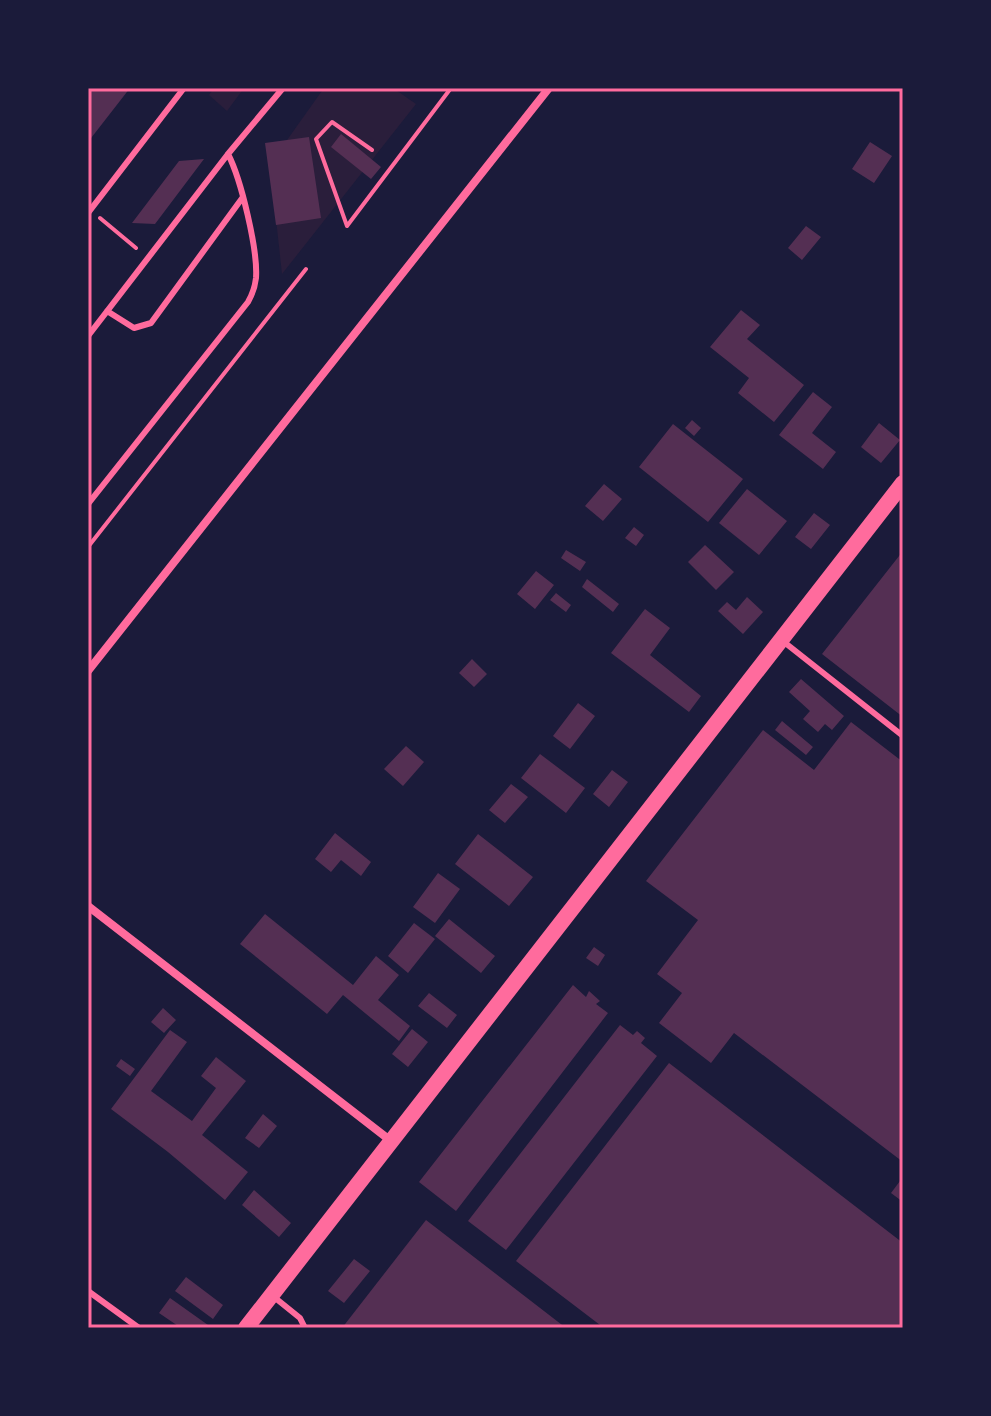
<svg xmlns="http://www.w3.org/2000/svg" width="991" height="1416" font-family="'Times New Roman',serif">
  <rect width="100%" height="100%" fill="#1b1b3a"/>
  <path fill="#2a1e3b" d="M 214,88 L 244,88 L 227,111 L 209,95 Z
    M 324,88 L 393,88 L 416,104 L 282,274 L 270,164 Z"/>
  <path fill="#542f53" d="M 88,88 L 130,88 L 88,142 Z
    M 341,134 L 381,167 L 371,179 L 331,147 Z
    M 309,137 L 321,218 L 276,225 L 265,143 Z
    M 870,142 L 892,156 L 874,183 L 852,169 Z
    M 204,159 L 155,224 L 132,223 L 179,161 Z
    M 806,226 L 821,237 L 802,260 L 788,248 Z
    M 741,310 L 760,325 L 747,339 L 804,385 L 774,422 L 738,393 L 749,378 L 710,347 Z
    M 813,392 L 832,407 L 812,433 L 836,452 L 823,469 L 779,435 Z
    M 692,420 L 701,428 L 694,436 L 685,428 Z
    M 879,423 L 900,440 L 881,463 L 861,447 Z
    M 673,424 L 743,479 L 708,522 L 639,467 Z
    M 604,484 L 622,499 L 603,521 L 585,506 Z
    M 747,489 L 787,521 L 759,555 L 719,523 Z
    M 814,513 L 830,525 L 811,549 L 795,537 Z
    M 634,527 L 644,535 L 636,546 L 625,538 Z
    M 705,545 L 734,572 L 716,590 L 688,562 Z
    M 566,550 L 586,562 L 580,571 L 561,558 Z
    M 903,551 L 903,717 L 822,654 Z
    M 536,571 L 554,585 L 535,609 L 517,594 Z
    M 587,579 L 619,604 L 613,612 L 582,587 Z
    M 556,593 L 571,605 L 566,612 L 550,600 Z
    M 747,597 L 763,612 L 743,634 L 718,611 L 727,602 L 736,610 Z
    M 645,609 L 670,628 L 650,655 L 701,696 L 689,712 L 611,653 Z
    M 472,659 L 487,674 L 474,687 L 459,673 Z
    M 801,679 L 844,716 L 832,730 L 825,724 L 818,732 L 803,719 L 810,711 L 789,692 Z
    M 578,703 L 595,716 L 570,749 L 553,736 Z
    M 782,721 L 813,747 L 806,755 L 775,730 Z
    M 851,722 L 903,762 L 903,1162 L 734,1033 L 711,1063 L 659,1023 L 682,993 L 657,974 L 698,920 L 646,881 L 763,730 L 814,770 Z
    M 406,746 L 424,762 L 403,786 L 384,769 Z
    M 540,754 L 585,788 L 566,813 L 521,778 Z
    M 612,770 L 628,782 L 609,807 L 593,794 Z
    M 511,784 L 528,797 L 505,823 L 489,810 Z
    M 335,833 L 371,862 L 361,876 L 341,860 L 331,872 L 315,859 Z
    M 478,834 L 533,877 L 509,906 L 455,864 Z
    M 438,873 L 460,889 L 435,923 L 413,907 Z
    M 265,914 L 353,985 L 376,956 L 399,975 L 378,1000 L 410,1026 L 399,1041 L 343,995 L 327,1014 L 240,944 Z
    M 449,919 L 495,956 L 481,973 L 435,936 Z
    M 414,923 L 435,939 L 408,973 L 388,956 Z
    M 594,947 L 605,955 L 598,966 L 586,958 Z
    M 573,985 L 586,997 L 589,991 L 600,1001 L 596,1004 L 608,1013 L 456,1211 L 419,1182 Z
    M 429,993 L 457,1015 L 447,1028 L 418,1006 Z
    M 163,1008 L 176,1020 L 164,1033 L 151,1022 Z
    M 620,1025 L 633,1035 L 637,1031 L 645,1038 L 641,1043 L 657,1056 L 506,1250 L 468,1221 Z
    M 412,1029 L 428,1042 L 408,1067 L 392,1054 Z
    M 170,1030 L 187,1042 L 151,1091 L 192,1121 L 216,1088 L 201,1076 L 216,1057 L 246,1081 L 202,1135 L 248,1172 L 225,1200 L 168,1152 L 111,1109 Z
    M 121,1059 L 135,1069 L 130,1076 L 116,1066 Z
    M 669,1063 L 903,1243 L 903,1328 L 604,1328 L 516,1261 Z
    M 263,1114 L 277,1126 L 259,1148 L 245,1138 Z
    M 903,1177 L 903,1202 L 891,1193 Z
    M 254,1190 L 291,1223 L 279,1237 L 242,1205 Z
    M 426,1220 L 566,1328 L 342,1328 Z
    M 354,1259 L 370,1271 L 344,1303 L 328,1291 Z
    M 186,1277 L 223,1305 L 213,1319 L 175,1291 Z
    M 170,1298 L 208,1325 L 206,1328 L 181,1328 L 159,1313 Z"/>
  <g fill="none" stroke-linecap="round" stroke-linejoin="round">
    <path stroke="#ff6b9d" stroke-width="4" d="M 372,150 L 332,122 L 316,139 L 347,226 L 451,88
      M 100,218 L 136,248
      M 88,547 L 306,269"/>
    <path stroke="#ff6b9d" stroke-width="6" d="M 88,213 L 184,88
      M 107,311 L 134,328 L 151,323 L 243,197
      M 88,336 L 228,154 L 283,88
      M 88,504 L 248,302 C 252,295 255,287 256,278 C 258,250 241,179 228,154
      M 784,642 L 903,736
      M 88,1291 L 139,1328
      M 274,1297 L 300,1318 L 305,1328"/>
    <path stroke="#ff6b9d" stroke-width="8" d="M 88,671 L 549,88
      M 88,906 L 391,1141"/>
    <path stroke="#ff6b9d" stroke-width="16" d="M 246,1328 L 903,483"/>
  </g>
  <rect width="991" height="1416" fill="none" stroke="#1b1b3a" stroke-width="180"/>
  <rect x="90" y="90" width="811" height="1236" fill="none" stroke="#ff6b9d" stroke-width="3"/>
</svg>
